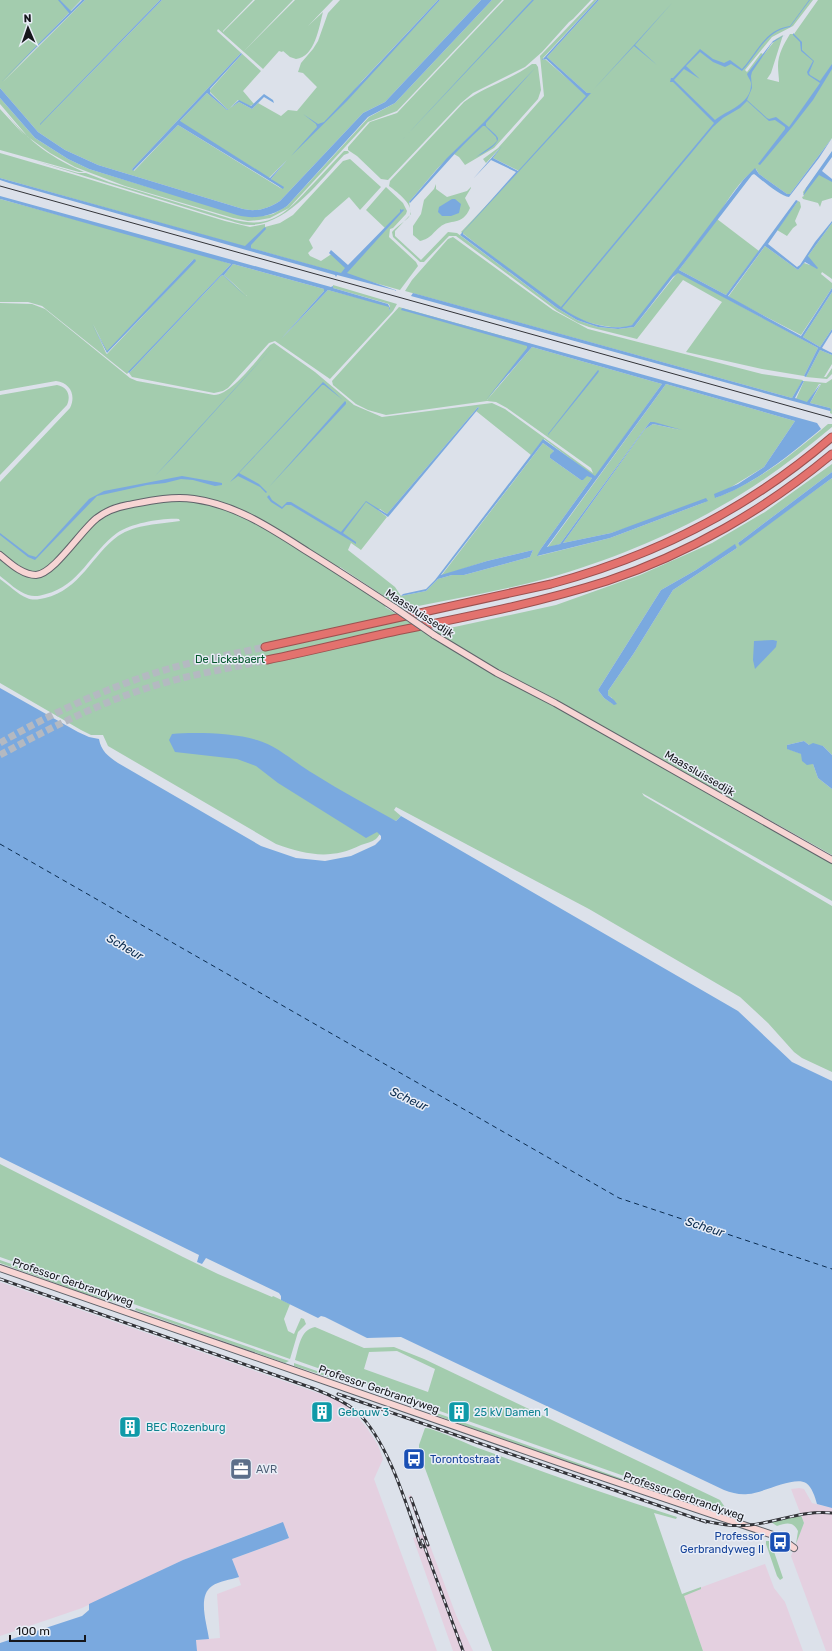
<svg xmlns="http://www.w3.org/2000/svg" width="832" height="1651" font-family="Rubik,sans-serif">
  <rect width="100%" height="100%" fill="#dce1ea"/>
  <path fill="#e4d0e0" d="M 0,1282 L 338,1400 L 352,1410 L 367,1428 L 378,1445 L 383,1459 L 374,1479 L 437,1651 L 197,1651 L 196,1640 L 220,1638 L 217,1594 L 241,1585 L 232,1559 L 289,1538 L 287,1531 L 277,1524 L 183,1560 L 82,1608 L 0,1636 Z
    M 799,1488 L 804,1489 L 812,1503 L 832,1508 L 832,1651 L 826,1651 L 791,1556 L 804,1523 L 791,1489 Z
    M 411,1495 L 456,1615 L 473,1651 L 453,1651 L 413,1538 L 422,1535 L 408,1496 Z
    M 765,1564 L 774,1588 L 785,1602 L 803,1651 L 703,1651 L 683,1594 Z"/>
  <path fill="#a3ccae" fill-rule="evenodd" d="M 0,0 L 81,0 L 3,82 L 85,0 L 160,0 L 40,125 L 162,0 L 253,0 L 223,31 L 223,32 L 255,0 L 293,0 L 244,51 L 295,0 L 333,0 L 308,26 L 323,12 C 319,27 315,57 296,59 L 290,57 L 283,51 L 282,52 L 279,51 L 263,69 L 218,29 L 217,31 L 261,71 L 243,91 L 254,104 L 250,106 L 238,100 L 229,109 L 227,109 L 209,91 L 242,54 L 241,53 L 132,169 L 134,171 L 178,125 L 282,189 L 271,179 L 287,160 L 269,178 L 180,122 L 180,121 L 207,93 L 227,110 L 239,102 L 252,109 L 258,103 L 281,116 L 288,110 L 297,111 L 317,87 L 303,73 L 298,72 L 301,63 L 313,49 L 318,41 L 328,13 L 340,0 L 438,0 L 362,81 L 349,97 L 440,0 L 481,0 L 385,102 L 363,113 L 280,201 C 268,209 256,212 243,209 L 98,165 L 65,150 L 38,132 L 0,88 Z
    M 492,0 L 502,0 L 397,111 L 368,122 L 289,208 L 270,218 L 259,220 L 248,221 L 233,218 L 125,186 L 75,167 L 50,153 L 28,137 L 0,104 L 0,98 L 35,138 L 68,159 L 89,169 L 161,191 L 264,216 L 273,214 L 287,206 L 369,117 L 395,103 Z
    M 504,0 L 591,0 L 573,19 L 569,22 L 542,52 L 525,67 L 473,93 L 461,103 L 388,180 L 381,179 L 357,156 L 348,150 L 348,147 L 370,122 L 397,113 Z
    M 594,0 L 597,0 L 543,58 L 543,60 L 545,59 L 587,96 L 588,94 L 547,57 L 599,0 L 813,0 L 793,26 L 772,37 L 745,70 L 747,72 L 761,53 L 763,54 L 758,62 L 776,39 L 783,35 L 771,73 L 767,79 L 779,82 C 779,77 778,72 778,66 C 778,54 784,44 790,34 L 794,34 L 818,0 L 832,0 L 832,138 L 790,194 L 787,194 L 759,174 L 756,169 C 739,180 729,199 718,215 C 692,253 662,288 634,324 C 623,332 589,324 577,318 C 560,310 544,296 529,285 C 506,267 484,250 461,232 L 519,171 L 493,158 L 500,148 L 486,163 L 483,159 L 498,148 L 544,96 L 540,56 Z
    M 532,64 L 536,64 L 538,67 L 541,90 L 538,99 L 494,148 L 465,165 L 459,157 L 454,154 L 479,127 L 437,169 L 409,202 L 411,214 L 395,231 L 395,236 L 421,260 L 448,232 L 457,233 L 557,308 L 577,320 L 598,327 L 618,329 L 634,327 L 678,272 L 818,348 L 804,376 L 762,369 L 686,352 L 722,302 L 683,280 L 637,339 L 589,327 L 578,323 L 557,311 L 456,236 L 449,236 L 424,262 L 420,262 L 393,237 L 392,232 C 396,227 403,223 408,218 C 418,207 397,192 389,186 L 390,181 L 464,102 C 485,86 511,80 532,64 Z
    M 0,106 C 28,140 44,154 84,172 L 79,172 L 0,150 L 0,109 L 24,135 Z
    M 344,151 L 348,151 L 349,153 L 344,155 C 320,180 288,225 250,225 C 240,225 230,220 220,218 L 36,161 L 78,173 L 86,173 L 109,182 L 235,220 C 275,230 290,208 314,183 C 324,172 334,162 344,151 Z
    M 0,153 L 72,174 L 225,221 L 250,227 L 265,224 L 265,227 L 280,223 L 293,215 L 343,161 L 350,159 L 381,187 L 360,210 L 349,197 L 325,218 L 309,240 L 313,248 L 308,253 L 310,256 L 321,261 L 333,253 L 350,268 L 385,228 L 366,210 L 386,187 L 403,203 L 407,211 L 406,214 L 393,228 L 390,229 L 389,237 L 416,262 L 418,266 L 400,290 L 0,178 Z
    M 818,172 L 832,181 L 832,198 L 822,201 L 820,207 L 818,203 L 803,199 L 802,197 L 804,196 L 803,192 Z
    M 436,184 L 436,189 L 447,197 L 467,191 L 471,187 L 471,188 L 465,198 L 470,208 C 462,227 450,218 440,227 C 431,234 432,238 420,241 L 413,235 L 413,226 L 421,214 L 424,200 L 434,189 Z
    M 0,199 L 191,251 L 231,264 L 127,374 L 42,306 L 28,302 L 0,302 ZM 193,260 L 195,261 L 107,354 L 106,353 L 93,324 L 107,352 Z
    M 798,201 L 800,202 L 801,207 L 795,221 L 797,225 L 793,228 L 787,236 L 777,230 Z
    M 717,219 L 759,251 L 726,295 L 679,270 Z
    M 832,223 L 832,279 L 822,272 L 821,274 L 832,283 L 832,288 L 801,335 L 728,297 L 765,246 L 798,270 L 804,263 L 810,265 L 808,256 Z
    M 453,237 L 553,310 L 588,329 L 762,374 L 803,380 L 792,398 L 405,291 L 412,280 L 448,239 Z
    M 233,264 L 324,289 L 324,291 L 281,339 L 328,290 L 389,306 L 389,311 L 341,364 L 389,311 L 390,307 L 389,304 L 333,288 L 333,285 L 397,304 L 393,311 L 330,379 L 275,341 L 269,343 L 228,388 L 223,391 L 214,393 L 132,377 L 129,373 L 221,276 L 223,275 L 247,296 L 224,275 Z
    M 832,292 L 832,329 L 820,347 L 803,337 Z
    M 0,303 L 32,304 L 45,309 L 130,378 L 137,381 L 214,395 C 232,395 258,358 270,345 L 274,343 L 315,372 L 354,405 L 382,417 L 492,403 L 505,409 L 593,473 L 591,468 L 507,408 L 496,402 L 487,401 L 386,415 L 368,410 L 356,404 L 333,385 L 332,381 L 399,307 L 531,344 L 487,400 L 532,347 L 662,384 L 595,477 L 544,439 L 531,455 L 476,411 L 479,408 L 478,407 L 387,514 L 380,509 L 378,510 L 387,517 L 361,550 L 351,543 L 348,550 L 395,587 L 401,596 L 426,591 L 438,579 L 452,575 L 464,575 L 530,557 L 533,550 L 487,561 L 441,576 L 543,443 L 554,451 L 550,458 L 581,480 L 587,475 L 592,478 L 540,550 L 538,556 L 610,538 L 708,501 L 611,533 L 563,543 L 645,429 L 653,424 L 681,430 L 650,422 L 643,431 L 560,544 L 547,548 L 666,384 L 795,421 L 764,467 L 728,489 L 715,498 C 757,483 794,453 828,424 L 832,424 L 832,427 C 797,456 761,484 721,506 C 670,536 605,562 548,578 C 501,591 451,599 403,609 L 340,567 L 337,574 L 386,606 L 385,607 L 477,665 L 543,699 L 832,863 L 832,901 L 642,793 L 644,796 L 832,906 L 832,1072 L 802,1058 L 794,1052 L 768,1023 L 740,997 L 589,909 L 396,807 L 394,810 L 401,816 L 396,821 L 389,818 C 385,824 381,834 376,839 C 372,842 366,843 361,845 C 331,860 307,855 276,844 L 108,746 L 103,735 L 91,735 L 81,730 L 0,683 L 0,579 C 9,585 17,594 27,598 C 33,601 40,599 45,598 C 80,590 92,555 118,536 C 136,524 160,524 180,521 L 179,519 C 162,518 132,523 117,533 C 91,552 79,586 46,594 C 40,596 34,597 28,595 C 18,592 8,582 0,576 L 0,558 L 37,577 C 58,574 78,540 93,525 C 102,516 115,510 126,503 L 89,521 L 51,564 L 41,571 L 30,571 L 23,568 L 0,552 L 0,482 L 70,408 C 76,396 71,383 56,381 L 0,391 Z
    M 820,350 L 832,355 L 832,364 L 824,377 L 826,377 L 832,368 L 832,374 L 827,379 L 806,377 Z
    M 832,379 L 832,414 L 830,413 L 830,408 L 810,403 L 821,384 L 819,384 L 808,403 L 796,399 L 804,381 L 826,383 Z
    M 57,385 C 68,387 71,396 67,405 L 0,475 L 0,395 Z
    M 832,464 L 832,472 L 738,543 L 740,545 L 832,478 L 832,755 L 823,746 L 809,745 L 804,741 L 787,745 L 788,749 L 802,754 L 813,764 L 818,778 L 832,789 L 832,855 L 566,706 L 502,673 L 442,637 L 436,631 L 556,605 L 640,575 L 712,543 L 765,512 ZM 735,545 L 737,548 L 673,590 L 634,653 L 608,691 L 608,695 L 612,698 L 613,704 L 604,698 L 598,690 L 661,590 L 696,570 Z
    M 0,1164 L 183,1257 L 218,1274 L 272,1297 L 273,1296 L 290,1304 L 284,1319 L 288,1331 L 294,1334 L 301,1318 L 304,1319 L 306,1324 L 298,1332 L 290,1359 L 0,1257 Z
    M 0,1260 L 115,1300 L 117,1303 L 86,1294 L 0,1263 Z
    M 136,1308 L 289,1361 L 285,1363 L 135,1310 Z
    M 315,1327 L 364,1348 L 394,1347 L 424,1359 L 720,1500 L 729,1513 L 295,1360 C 299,1347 300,1330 315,1327 ZM 397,1351 L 435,1369 L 428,1392 L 364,1369 L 369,1352 Z
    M 294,1363 L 360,1386 L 363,1388 L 294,1366 Z
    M 434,1412 L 727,1516 L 724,1517 L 471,1428 L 433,1414 Z
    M 425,1428 C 432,1427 471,1446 481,1449 C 546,1473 611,1496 677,1517 L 676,1519 L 654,1513 L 682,1594 L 701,1587 L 701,1589 L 684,1596 L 703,1651 L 492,1651 L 419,1452 L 419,1445 Z
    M 801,1515 L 804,1523 L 796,1544 L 798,1531 C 793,1521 786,1523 777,1526 L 771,1522 Z
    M 766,1541 L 769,1541 L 771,1543 L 782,1575 L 783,1578 L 780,1580 L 777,1576 L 766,1544 Z"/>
  <path fill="#7aa9df" d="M 58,0 L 60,0 L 71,11 L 82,0 L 85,0 L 2,81 L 69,13 Z
    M 160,0 L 162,0 L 40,125 L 40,124 Z
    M 438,0 L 440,0 L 347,101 L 291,156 L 317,127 L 316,124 L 303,114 L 318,124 L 324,122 Z
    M 481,0 L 492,0 L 395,103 L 368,117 L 287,206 C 272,216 255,220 237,215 L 89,169 L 68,159 L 35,138 L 0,98 L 0,88 L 38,132 L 65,150 L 98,165 L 243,209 C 256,212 268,209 280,201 L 363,113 L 385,102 Z
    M 532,0 L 534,0 L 402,140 L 403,139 Z
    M 597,0 L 599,0 L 547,57 L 587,93 L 591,93 L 463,232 L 463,234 L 561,307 L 714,123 L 673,82 L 670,82 L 671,78 L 673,78 L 700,49 L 713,59 L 724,63 L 730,60 L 742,69 C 758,52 764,30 790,26 L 809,0 L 810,0 L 790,27 C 765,31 758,54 742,71 L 731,64 L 725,67 L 713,62 L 700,52 L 686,66 L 700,79 L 684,69 L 674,80 L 715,120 C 727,110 752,104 751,83 C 751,81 748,77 747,74 L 773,41 L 785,35 L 772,43 L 752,72 L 751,76 L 752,88 L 747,100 L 767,118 L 769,119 L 776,117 L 789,127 L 820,83 L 808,75 L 807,72 L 813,61 L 801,51 L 800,42 L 793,35 L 793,33 L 802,42 L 802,50 L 814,61 L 809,73 L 810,75 L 820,81 L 832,64 L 832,69 L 813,100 L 792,127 L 760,165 L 758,164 L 785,129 L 785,127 L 775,120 L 769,121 L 747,101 L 740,108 L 723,118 L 713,127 L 562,308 C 581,322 609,332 632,325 L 683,260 L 744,179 L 755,168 L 759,174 L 787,194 L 790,194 L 832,138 L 819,158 L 789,197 C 781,197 762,180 754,174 L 752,175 L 679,270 L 726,295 L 796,200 L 798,201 L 768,244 L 797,267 L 800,265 L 815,242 L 832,221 L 832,223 L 808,256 L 818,268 L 817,269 L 805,262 L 798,270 L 765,246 L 728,296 L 801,336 L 832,288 L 832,292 L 803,337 L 820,347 L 832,329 L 832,332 L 822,348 L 832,353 L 832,355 L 820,350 L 806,377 L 804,376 L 818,348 L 678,273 L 673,277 L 634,327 L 618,329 L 598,327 L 577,320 L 557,308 L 460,235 L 516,172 L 491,160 L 473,179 L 502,146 L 493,158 L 518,171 L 586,96 L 546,59 L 542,60 Z
    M 672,3 L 635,45 L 657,65 L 634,46 L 593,90 Z
    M 241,53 L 242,54 L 210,89 L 210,93 L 227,109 L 229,109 L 239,100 L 251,106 L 264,94 L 273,100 L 274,103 L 264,97 L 252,109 L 239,102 L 227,110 L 207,93 L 180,121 L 270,178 L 287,160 L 271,179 L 284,187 L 283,189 L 178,125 L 133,171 L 132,169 Z
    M 536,67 L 486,123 L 486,126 C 489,129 496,134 498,138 C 499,145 481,155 476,157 L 493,145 L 497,141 L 496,137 L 485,126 L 483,126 C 456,150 434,178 410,203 L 409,202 L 447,158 L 484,122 Z
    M 832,151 L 832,157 L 822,171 L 832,179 L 832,182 L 819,175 L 803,196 L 806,188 Z
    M 0,178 L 245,246 L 265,227 L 266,229 L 251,245 L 251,248 L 341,273 L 345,268 L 329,253 L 331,250 L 348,265 L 400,212 L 400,209 L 402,210 L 403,209 L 404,210 L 347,273 L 398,291 L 337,275 L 336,277 L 335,275 L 9,183 L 0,180 Z
    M 0,196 L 331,287 L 333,286 L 333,288 L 388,304 L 390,308 L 389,311 L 329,377 L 389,311 L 389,307 L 328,290 L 281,339 L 324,291 L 324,289 L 233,264 L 224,275 L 246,297 L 223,275 L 221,276 L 129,373 L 128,372 L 231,264 L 4,200 L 0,199 Z
    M 452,199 L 455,199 L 461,204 L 459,213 L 451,216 L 442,216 L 438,212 L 439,207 Z
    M 193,260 L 195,259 L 196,261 L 107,353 L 92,324 L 107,351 Z
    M 413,293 L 792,398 L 802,381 L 804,381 L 795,398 L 807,402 L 821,383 L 810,403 L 830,408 L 831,410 L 830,411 L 789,400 L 411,296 Z
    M 402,308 L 817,423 L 821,429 C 788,456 755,484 715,498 L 714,494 L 738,484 L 764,467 L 795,421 L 666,384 L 547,547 L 560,544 L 643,431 L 650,422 L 654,422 L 682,430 L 653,424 L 645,429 L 563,543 L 611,533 L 706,498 L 708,501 L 610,538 L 537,556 L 540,550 L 592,478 L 587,476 L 583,480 L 581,480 L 550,458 L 550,455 L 554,451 L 543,443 L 441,575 L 487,561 L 533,550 L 530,557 L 464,575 L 452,575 L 438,579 L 426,591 L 401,596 L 403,594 L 426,589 L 435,580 L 543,439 L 595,476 L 662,384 L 532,347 L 486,400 L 527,348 L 527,346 L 412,313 L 401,310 Z
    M 273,347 L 178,452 L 155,476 Z
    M 598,370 L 599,371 L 598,373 L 548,435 L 548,434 Z
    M 323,382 L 343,400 L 324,385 L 322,385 L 239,473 L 259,484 L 267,492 L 266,493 L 260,487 L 238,476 L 230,482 Z
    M 345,401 L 346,402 L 346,404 L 269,487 Z
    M 478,407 L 479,408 L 388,517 L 366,502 L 343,533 L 356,542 L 356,544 L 291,505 L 286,505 L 282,509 L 271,502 L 267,497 L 269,495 L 272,500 L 282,507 L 287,502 L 291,502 L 341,532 L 366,501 L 387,514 Z
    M 832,472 L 832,478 L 740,546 L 738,543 Z
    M 182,476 L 222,483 L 222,485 L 215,486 L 193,480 L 181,479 L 165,483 L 147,485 L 97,496 L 35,560 L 28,557 L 0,535 L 0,533 L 29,555 L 36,557 L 89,499 L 104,491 Z
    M 735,544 L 737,548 L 673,590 L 634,653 L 608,691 L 608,695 L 614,700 L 617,704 L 614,705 L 604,698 L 598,690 L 661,590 L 696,570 Z
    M 773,640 L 777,641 L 776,647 L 755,669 L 753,660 L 754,641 Z
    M 0,688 L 78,732 L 89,737 L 99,739 C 101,751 108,756 118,763 L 261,846 L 296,858 L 325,861 L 351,856 L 375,845 L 381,839 L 381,836 L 377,832 L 366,838 L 278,783 L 256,766 L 237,759 L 175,752 L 169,740 L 172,734 C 195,732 234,733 257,740 C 278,746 295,763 314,774 C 341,791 369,806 396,821 L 401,816 L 738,1011 L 792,1062 L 832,1081 L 832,1508 L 817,1504 C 815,1497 812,1487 806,1483 C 794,1476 763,1493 748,1494 C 740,1495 732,1493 724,1490 L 401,1337 L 367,1338 L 325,1317 L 321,1316 L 318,1318 L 281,1300 L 281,1296 L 279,1293 L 206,1258 L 202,1264 L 197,1262 L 199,1255 L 0,1157 Z
    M 804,741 L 809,745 L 813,743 L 823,746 L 832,755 L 832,789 L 818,778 L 813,764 L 807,765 L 802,761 L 801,754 L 787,749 L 787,745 Z
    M 283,1522 L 289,1538 L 232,1559 L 239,1577 C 230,1580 219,1581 212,1586 C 197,1596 207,1624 209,1639 L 196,1640 L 197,1651 L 0,1651 L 0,1643 L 82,1616 L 89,1610 L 89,1604 L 183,1560 Z"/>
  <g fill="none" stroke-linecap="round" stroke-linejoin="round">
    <path stroke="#0c2d50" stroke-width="1" stroke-dasharray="5 4" stroke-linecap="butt" d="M 0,844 L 619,1198 L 832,1269"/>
    <path stroke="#b4b9c1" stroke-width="7" stroke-dasharray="7 3.5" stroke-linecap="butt" d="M 0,743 C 50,714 102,690 158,672 C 193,661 229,655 265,647
      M 0,755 C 52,727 106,699 164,683 C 197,673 233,668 267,660"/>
    <g stroke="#5f636a" stroke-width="8">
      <path id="secondary" d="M 0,555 C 10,563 22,575 36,575 C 54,574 82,529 97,518 C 106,511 117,507 128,505 C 149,501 171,496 194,499 C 237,505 272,529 308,552 C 337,570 366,589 395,608
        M 434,635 L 497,673 L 555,703 L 832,860
        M 0,1268 L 572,1467 L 779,1537 L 794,1548"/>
    </g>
    <g stroke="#9b5251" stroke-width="9">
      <path id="highway" d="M 265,647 L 551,584 C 654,556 751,507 832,437
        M 267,660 C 307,652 347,642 387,633 C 460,618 535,604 607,581 C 688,554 766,509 832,454"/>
    </g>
    <use href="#secondary" stroke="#f7d5d4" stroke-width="6"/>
    <use href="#highway" stroke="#e3726e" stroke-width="7"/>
    <path stroke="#323338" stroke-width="1" d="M 0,186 L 832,418"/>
    <g stroke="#323338" stroke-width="3">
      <path id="rail" d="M 0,1279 L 315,1389 C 330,1395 344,1401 356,1411 C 388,1440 407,1506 421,1547
        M 338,1394 L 706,1522
        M 411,1498 L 428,1545
        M 701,1520 C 718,1524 733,1527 750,1525 C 778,1522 803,1510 832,1513
        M 422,1540 L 463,1651"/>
    </g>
    <use href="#rail" stroke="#e9eef7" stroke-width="1.5" stroke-dasharray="4.5" stroke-linecap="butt"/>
    <g stroke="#5f636a" stroke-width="8" stroke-linecap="butt">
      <path id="secondary-bridge" d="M 395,608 L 434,635"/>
    </g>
    <use href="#secondary-bridge" stroke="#f7d5d4" stroke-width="6"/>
  </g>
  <defs>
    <g id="building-square" transform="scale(1.15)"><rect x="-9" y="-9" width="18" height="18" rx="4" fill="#0f9aa8" stroke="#e9eef7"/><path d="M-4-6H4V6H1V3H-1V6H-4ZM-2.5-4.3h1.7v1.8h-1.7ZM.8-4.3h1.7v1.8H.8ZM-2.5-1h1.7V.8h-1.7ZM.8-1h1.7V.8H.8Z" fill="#fff"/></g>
    <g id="bus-square" transform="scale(1.15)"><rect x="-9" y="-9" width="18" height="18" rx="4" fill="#1a4fb4" stroke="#e9eef7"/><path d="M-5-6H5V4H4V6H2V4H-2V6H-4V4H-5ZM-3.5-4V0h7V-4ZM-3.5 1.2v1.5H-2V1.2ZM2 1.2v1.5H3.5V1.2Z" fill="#fff"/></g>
    <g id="office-square" transform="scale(1.15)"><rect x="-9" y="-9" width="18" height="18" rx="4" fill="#5c6f8a" stroke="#e9eef7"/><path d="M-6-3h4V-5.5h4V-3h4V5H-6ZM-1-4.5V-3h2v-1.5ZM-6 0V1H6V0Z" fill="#fff"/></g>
  </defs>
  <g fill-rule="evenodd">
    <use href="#building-square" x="322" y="1412"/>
    <use href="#building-square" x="459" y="1412"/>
    <use href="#building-square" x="130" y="1427"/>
    <use href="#bus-square" x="414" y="1459"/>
    <use href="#office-square" x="241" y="1469"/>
    <use href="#bus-square" x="780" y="1542"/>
  </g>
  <g text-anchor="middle" stroke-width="3" stroke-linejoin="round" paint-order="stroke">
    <g font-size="11" fill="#16171b" stroke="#e9eef7">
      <text transform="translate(420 613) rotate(33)" y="4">Maassluissedijk</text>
      <text transform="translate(700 773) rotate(30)" y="4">Maassluissedijk</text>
      <text transform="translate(73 1282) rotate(19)" y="4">Professor Gerbrandyweg</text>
      <text transform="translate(379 1389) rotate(19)" y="4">Professor Gerbrandyweg</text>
      <text transform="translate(684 1496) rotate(19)" y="4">Professor Gerbrandyweg</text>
    </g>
    <g font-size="11" fill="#04562c" stroke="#e9eef7">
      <text x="230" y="663">De Lickebaert</text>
    </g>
    <g font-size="11" fill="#0d838f" stroke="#e9eef7" text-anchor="start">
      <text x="338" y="1416">Gebouw 3</text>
      <text x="474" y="1416">25 kV Damen 1</text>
      <text x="146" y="1431">BEC Rozenburg</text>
    </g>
    <g font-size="11" fill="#164399" stroke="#e9eef7" text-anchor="start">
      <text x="430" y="1463">Torontostraat</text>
      <text x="764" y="1540" text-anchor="end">Professor<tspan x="764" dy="13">Gerbrandyweg II</tspan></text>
    </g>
    <g font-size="11" fill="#4e5e75" stroke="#e9eef7" text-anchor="start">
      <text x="256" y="1473">AVR</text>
    </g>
    <g font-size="12" font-style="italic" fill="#0c2d50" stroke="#e9eef7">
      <text transform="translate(125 947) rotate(30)" y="4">Scheur</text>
      <text transform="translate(409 1099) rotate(25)" y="4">Scheur</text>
      <text transform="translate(705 1227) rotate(18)" y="4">Scheur</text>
    </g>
  </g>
  <g transform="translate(28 28) rotate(358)" stroke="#e9eef7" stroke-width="3" paint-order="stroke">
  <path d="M0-3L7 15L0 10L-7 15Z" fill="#16171b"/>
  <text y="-6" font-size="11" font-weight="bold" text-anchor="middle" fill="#16171b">N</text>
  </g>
  <path d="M10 1635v6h75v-6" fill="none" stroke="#16171b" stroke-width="2"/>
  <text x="16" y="1635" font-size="12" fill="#16171b" stroke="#e9eef7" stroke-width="3" paint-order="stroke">100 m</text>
</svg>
